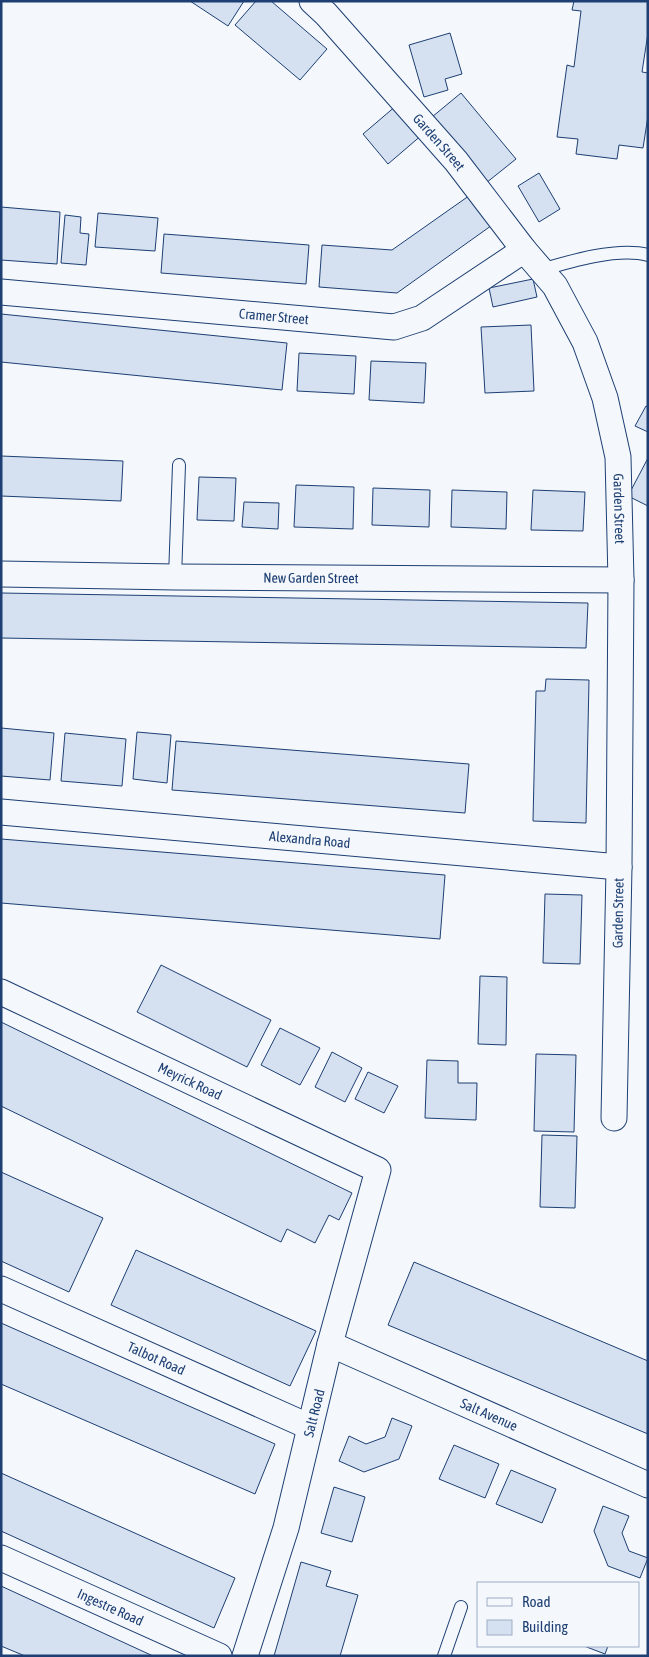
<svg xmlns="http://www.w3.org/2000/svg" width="649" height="1657" font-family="'Asap Condensed',sans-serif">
  <rect width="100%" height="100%" fill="#f4f7fb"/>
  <path fill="#d5e0f0" stroke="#1d3f73" d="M 190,1 L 244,1 L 228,26 Z
    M 256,1 L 271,1 L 327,49 L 300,80 L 235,25 Z
    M 574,1 L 648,1 L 648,33 L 642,72 L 648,73 L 648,116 L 643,148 L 619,145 L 617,159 L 576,154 L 578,139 L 557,137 L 567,65 L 574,67 L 581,11 L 572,10 Z
    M 450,33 L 462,74 L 445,79 L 448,90 L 424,97 L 409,45 Z
    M 461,93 L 516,159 L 486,183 L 432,117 Z
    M 397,105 L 423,134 L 388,164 L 363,134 Z
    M 539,173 L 560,209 L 539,222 L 518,186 Z
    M 473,193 L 495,223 L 397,293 L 319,287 L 322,245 L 392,250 Z
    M 1,207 L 60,212 L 57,264 L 1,260 Z
    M 98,213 L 158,218 L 155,251 L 95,247 Z
    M 65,215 L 81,217 L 80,233 L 89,234 L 86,265 L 61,263 Z
    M 164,234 L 309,245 L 306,284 L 161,273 Z
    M 533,279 L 537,297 L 493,307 L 489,288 Z
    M 1,314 L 287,343 L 282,390 L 1,362 Z
    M 531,325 L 534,391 L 485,393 L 481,327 Z
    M 299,353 L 356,356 L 354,394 L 297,391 Z
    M 371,361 L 426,363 L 424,403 L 369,400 Z
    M 646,406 L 648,407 L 648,432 L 635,426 Z
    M 1,456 L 123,461 L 121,501 L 1,496 Z
    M 648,458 L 648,506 L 628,496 Z
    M 199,477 L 236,478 L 234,521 L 197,520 Z
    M 296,485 L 354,487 L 353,529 L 294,527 Z
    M 373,488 L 430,490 L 429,527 L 372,525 Z
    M 452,490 L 507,492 L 506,529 L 451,527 Z
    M 533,490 L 585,492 L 583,531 L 531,530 Z
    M 244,502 L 279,503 L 278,529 L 242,527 Z
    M 1,593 L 588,603 L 586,648 L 1,638 Z
    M 546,679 L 589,680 L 586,823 L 533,821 L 536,691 L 545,691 Z
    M 1,728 L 54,733 L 50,780 L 1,776 Z
    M 137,732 L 171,735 L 167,783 L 133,779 Z
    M 65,733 L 126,739 L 122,786 L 61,781 Z
    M 176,741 L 469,764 L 465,813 L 172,790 Z
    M 1,839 L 445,875 L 440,939 L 1,903 Z
    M 545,894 L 582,895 L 580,964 L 543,963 Z
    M 161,965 L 271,1020 L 247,1067 L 137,1012 Z
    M 480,976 L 507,977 L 506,1045 L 478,1044 Z
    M 1,1022 L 352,1193 L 339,1220 L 329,1215 L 315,1243 L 287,1229 L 281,1242 L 1,1106 Z
    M 280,1028 L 320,1048 L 300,1085 L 261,1065 Z
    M 332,1052 L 362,1068 L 345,1102 L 315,1087 Z
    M 536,1054 L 576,1055 L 574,1132 L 534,1131 Z
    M 427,1060 L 458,1061 L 458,1083 L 477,1083 L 476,1120 L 425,1118 Z
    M 368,1072 L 398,1086 L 384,1113 L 355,1099 Z
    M 542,1135 L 577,1136 L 575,1208 L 540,1207 Z
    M 1,1172 L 103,1218 L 69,1292 L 1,1261 Z
    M 136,1250 L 316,1331 L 290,1386 L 111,1305 Z
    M 414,1262 L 648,1361 L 648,1434 L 388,1325 Z
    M 1,1323 L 275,1444 L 255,1494 L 1,1384 Z
    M 392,1418 L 412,1426 L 399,1459 L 364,1472 L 339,1461 L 349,1436 L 366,1444 L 385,1437 Z
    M 454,1445 L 499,1464 L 485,1498 L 439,1479 Z
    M 511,1470 L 556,1489 L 542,1523 L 496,1504 Z
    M 1,1473 L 235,1578 L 214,1628 L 1,1531 Z
    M 334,1487 L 365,1497 L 352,1542 L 321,1533 Z
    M 603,1506 L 629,1516 L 622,1533 L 629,1551 L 648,1558 L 640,1578 L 608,1566 L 594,1531 Z
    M 301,1562 L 331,1571 L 326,1586 L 358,1595 L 340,1656 L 274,1656 Z
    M 1,1586 L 153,1656 L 25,1656 L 1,1646 Z
    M 584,1646 L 608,1646 L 605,1654 Z"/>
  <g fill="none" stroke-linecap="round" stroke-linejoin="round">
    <g stroke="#1d3f73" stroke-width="14">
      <path id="service" d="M 541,270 C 571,261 618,247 648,255
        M 175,577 L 179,465
        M 444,1656 L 461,1607"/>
    </g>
    <g stroke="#1d3f73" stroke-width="27">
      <g id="minor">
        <path id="s1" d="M 312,1 L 326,14 L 456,161 L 524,250 L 555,286 L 585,342 L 605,398 L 618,457 L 621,580 L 619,867 L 614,1118"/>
        <path id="s2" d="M 1,292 L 394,327 L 422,318 L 524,250"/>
        <path id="s3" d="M 1,574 L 175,577 L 621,580"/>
        <path id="s4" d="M 1,812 L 619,867"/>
        <path id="s5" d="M 1,992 L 378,1170 L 330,1344 L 286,1528 L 245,1656"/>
        <path id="s6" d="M 1,1289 L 310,1427"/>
        <path id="s7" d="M 330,1344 L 648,1485"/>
        <path id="s8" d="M 1,1558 L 219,1656"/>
      </g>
    </g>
    <use href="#service" stroke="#f4f7fb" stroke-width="12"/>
    <use href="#minor" stroke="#f4f7fb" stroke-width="25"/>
  </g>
  <g text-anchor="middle" stroke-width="4" stroke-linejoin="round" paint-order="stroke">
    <g font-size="14" fill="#1d3f73" stroke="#f4f7fb">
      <text dy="5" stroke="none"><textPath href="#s1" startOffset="190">Garden Street</textPath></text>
      <text dy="5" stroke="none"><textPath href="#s2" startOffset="274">Cramer Street</textPath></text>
      <text dy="5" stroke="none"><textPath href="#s1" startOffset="610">Garden Street</textPath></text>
      <text dy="5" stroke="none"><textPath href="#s3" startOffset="310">New Garden Street</textPath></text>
      <text dy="5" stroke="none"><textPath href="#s4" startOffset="310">Alexandra Road</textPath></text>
      <text transform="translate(618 913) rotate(-89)" y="5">Garden Street</text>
      <text dy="5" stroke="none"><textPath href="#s5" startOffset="209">Meyrick Road</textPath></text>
      <text dy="5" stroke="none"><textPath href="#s6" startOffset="170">Talbot Road</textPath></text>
      <text transform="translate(314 1413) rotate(-76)" y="5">Salt Road</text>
      <text dy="5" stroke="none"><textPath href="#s7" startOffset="174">Salt Avenue</textPath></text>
      <text dy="5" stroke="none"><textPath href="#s8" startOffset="120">Ingestre Road</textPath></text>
    </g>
  </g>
  <rect width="649" height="1657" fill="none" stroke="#1d3f73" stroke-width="5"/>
  <rect x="477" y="1582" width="162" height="65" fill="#f4f7fb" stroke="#9eadc5"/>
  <rect x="487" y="1598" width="25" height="8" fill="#f4f7fb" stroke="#9eadc5"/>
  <text x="522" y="1607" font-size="15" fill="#1d3f73">Road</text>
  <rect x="487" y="1620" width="25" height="15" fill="#d5e0f0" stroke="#9eadc5"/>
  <text x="522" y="1632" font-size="15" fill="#1d3f73">Building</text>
</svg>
